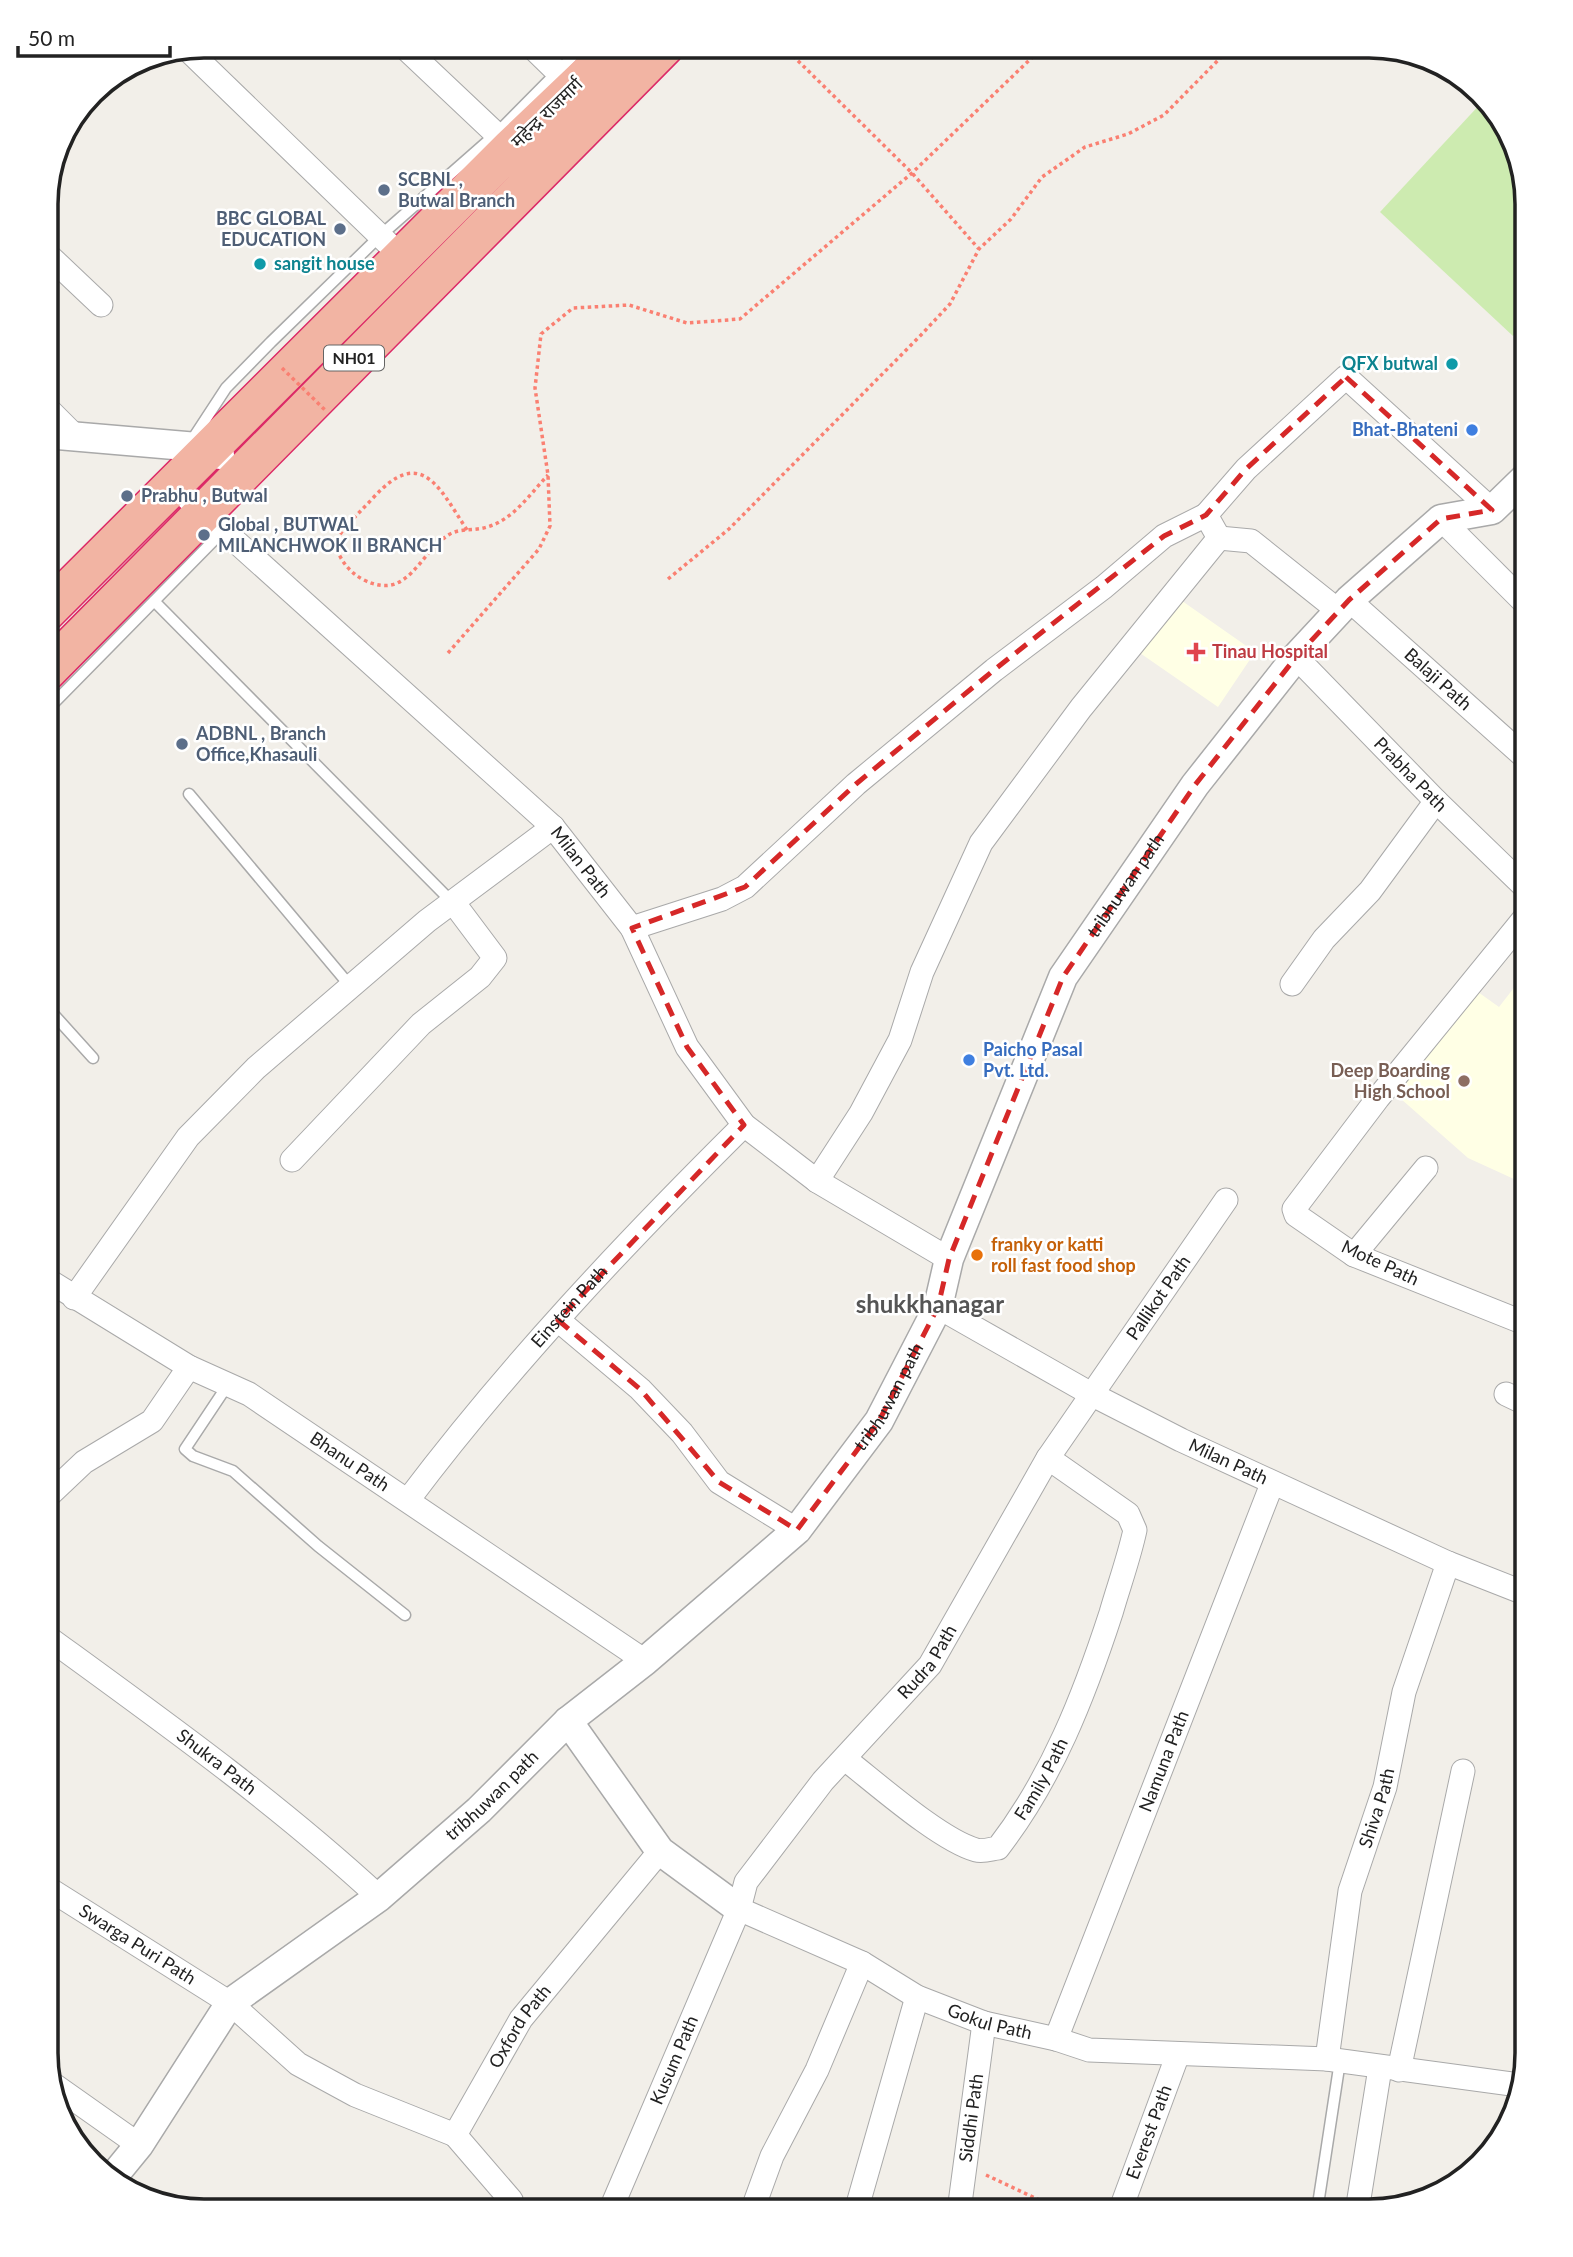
<svg xmlns="http://www.w3.org/2000/svg" width="1573" height="2257" font-family="Lato,'Noto Sans Devanagari',sans-serif">
  <rect width="100%" height="100%" fill="#f2efe9"/>
  <path fill="#ffffe5" d="M 1175,596 L 1255,652 L 1218,707 L 1137,651 Z
    M 1527,971 L 1527,1185 L 1468,1158 L 1392,1091 L 1478,992 L 1499,1007 Z"/>
  <path fill="#cdebb0" d="M 1483,101 L 1506,124 L 1527,204 L 1527,319 L 1513,336 L 1380,212 Z"/>
  <g fill="none" stroke-linecap="round" stroke-linejoin="round">
    <g stroke="#a9a9a9" stroke-width="13">
      <path id="service" d="M 190,443 L 226,388 L 271,342 L 381,235 L 496,134 L 583,46
        M 154,601 L 452,902
        M 46,711 L 225,529
        M 189,794 L 351,987
        M 46,1006 L 93,1058
        M 229,1383 L 185,1449 L 193,1456 L 233,1471 L 318,1546 L 405,1615
        M 1317,2211 L 1340,2061"/>
    </g>
    <g stroke="#a9a9a9" stroke-width="25">
      <g id="minor">
        <path d="M 403,46 L 511,148"/>
        <path d="M 531,46 L 574,88"/>
        <path d="M 187,49 L 401,256"/>
        <path d="M 46,253 L 101,305"/>
        <path d="M 46,407 L 75,436"/>
        <path id="s1" d="M 173,485 L 553,827 L 632,928 L 687,1047 L 744,1125 L 817,1181 L 949,1259"/>
        <path d="M 1441,519 L 1527,605"/>
        <path d="M 1219,538 L 1251,541 L 1340,612"/>
        <path id="s2" d="M 1349,600 L 1527,759"/>
        <path id="s3" d="M 1296,657 L 1436,801 L 1527,889"/>
        <path d="M 632,928 L 722,899 L 745,887 L 856,784 L 994,670 L 1104,587 L 1164,536 L 1206,515"/>
        <path d="M 1292,984 L 1324,939 L 1370,891 L 1436,801"/>
        <path d="M 292,1160 L 421,1024 L 480,977 L 495,958 L 453,902"/>
        <path d="M 817,1181 L 861,1113 L 900,1040 L 922,972 L 981,843 L 1081,708 L 1219,538 L 1206,515 L 1246,469 L 1346,377 L 1492,510"/>
        <path d="M 1354,1255 L 1426,1168"/>
        <path id="s4" d="M 46,1279 L 189,1367 L 249,1394 L 645,1661"/>
        <path d="M 74,1298 L 188,1137 L 256,1068 L 427,921 L 553,827"/>
        <path id="s5" d="M 938,1307 L 1093,1395 L 1181,1440 L 1448,1563 L 1527,1594"/>
        <path d="M 558,1320 L 640,1389 L 682,1433 L 719,1482 L 797,1530"/>
        <path d="M 1527,1324 L 1354,1255 L 1296,1215 L 1294,1209 L 1378,1098 L 1527,915"/>
        <path d="M 1506,1394 L 1527,1404"/>
        <path d="M 46,1498 L 84,1462 L 152,1421 L 189,1367"/>
        <path id="s6" d="M 408,1500 C 509,1366 625,1243 744,1125"/>
        <path id="s7" d="M 46,1636 C 160,1719 275,1801 379,1897"/>
        <path id="s8" d="M 845,1759 C 876,1783 940,1840 976,1850 C 983,1852 991,1849 998,1848 C 1052,1778 1084,1696 1111,1613 C 1119,1585 1129,1558 1135,1530 L 1128,1514 L 1048,1458"/>
        <path id="s9" d="M 46,1887 L 230,2003 L 298,2064 L 355,2095 L 455,2135"/>
        <path id="s10" d="M 739,1909 L 862,1963 L 917,1997 L 984,2023 L 1056,2039 L 1089,2050 L 1327,2059 L 1519,2085"/>
        <path id="s11" d="M 1056,2039 L 1272,1484"/>
        <path id="s12" d="M 1327,2059 L 1350,1891 L 1385,1787 L 1404,1692 L 1448,1563"/>
        <path d="M 1399,2070 L 1463,1771"/>
        <path d="M 54,2085 L 139,2145"/>
        <path id="s13" d="M 507,2211 L 511,2200 L 455,2135 L 521,2019 L 660,1851"/>
        <path id="s14" d="M 610,2211 L 739,1909 L 746,1882 L 823,1781 L 930,1665 L 1048,1458 L 1226,1200"/>
        <path d="M 752,2211 L 772,2156 L 817,2070 L 862,1963"/>
        <path d="M 856,2211 L 917,1997"/>
        <path id="s15" d="M 959,2211 L 984,2023"/>
        <path id="s16" d="M 1120,2211 L 1178,2054"/>
        <path d="M 1357,2211 L 1380,2068"/>
      </g>
    </g>
    <g stroke="#a9a9a9" stroke-width="31">
      <g id="tertiary">
        <path d="M 46,434 L 209,448 L 220,455"/>
        <path d="M 568,1721 L 660,1851 L 739,1909"/>
        <path id="s17" d="M 112,2178 L 139,2145 L 230,2003 L 379,1897 L 479,1810 L 568,1721 L 645,1661 L 797,1530 L 879,1421 L 938,1307 L 949,1259 L 1063,977 L 1195,785 L 1296,657 L 1349,600 L 1441,519 L 1492,510 L 1527,476"/>
      </g>
    </g>
    <g stroke="#dc2a67" stroke-width="41">
      <path id="trunk" d="M 46,612 L 511,148 L 618,46
        M 46,672 L 665,46"/>
    </g>
    <path stroke="#fa8072" stroke-width="3.5" stroke-dasharray="3.5 3.5" stroke-linecap="butt" d="M 783,46 L 912,173 L 978,248
      M 467,530 C 439,487 421,445 373,498 C 359,513 345,526 334,543 C 340,559 348,572 364,580 C 409,602 418,553 450,534 C 461,528 475,531 487,527 C 513,520 530,494 548,475
      M 668,579 L 729,529 L 921,335 L 950,304 L 979,249 L 1011,219 L 1042,177 L 1085,147 L 1128,134 L 1164,115 L 1232,46
      M 448,653 L 539,549 L 550,526 L 548,475 L 535,388 L 541,334 L 573,308 L 629,305 L 687,323 L 740,319 L 912,173 L 1044,46
      M 986,2175 L 1050,2205 L 1101,2207"/>
    <use href="#service" stroke="#fff" stroke-width="10"/>
    <use href="#minor" stroke="#fff" stroke-width="23"/>
    <use href="#tertiary" stroke="#fff" stroke-width="28"/>
    <use href="#trunk" stroke="#f2b4a3" stroke-width="38"/>
    <path stroke="#fa8072" stroke-width="3.5" stroke-dasharray="3.5 3.5" stroke-linecap="butt" d="M 282,368 L 325,410"/>
  </g>
  <path fill="none" stroke="#d62828" stroke-width="5" stroke-dasharray="14 9" stroke-linejoin="round" d="M 1346,377 L 1492,510 L 1441,519 L 1349,600 L 1296,657 L 1195,785 L 1063,977 L 949,1259 L 938,1307 L 879,1421 L 797,1530 L 719,1482 L 640,1389 L 558,1320 L 744,1125 L 687,1047 L 632,928 L 745,887 L 856,784 L 994,670 L 1164,536 L 1206,515 L 1246,469 Z"/>
  <g fill="#5c6f8a" stroke="#fff" stroke-width="2.5">
    <circle cx="384" cy="190" r="7"/>
    <circle cx="340" cy="229" r="7"/>
    <circle cx="127" cy="496" r="7"/>
    <circle cx="204" cy="535" r="7"/>
    <circle cx="182" cy="744" r="7"/>
  </g>
  <g fill="#0f9aa8" stroke="#fff" stroke-width="2.5">
    <circle cx="260" cy="264" r="7"/>
    <circle cx="1452" cy="364" r="7"/>
  </g>
  <g fill="#3f7fe0" stroke="#fff" stroke-width="2.5">
    <circle cx="1472" cy="430" r="7"/>
    <circle cx="969" cy="1060" r="7"/>
  </g>
  <path fill="#e0444e" stroke="#fff" stroke-width="2.5" d="M1192.5 641.5h7v7h7v7h-7v7h-7v-7h-7v-7h7z"/>
  <circle fill="#8d6e63" stroke="#fff" stroke-width="2.5" cx="1464" cy="1081" r="7"/>
  <circle fill="#e8710a" stroke="#fff" stroke-width="2.5" cx="977" cy="1255" r="7"/>
  <g text-anchor="middle" stroke-width="5" stroke-linejoin="round" paint-order="stroke">
    <rect fill="#fff" stroke="#646464" stroke-width="2" x="324" y="345.5" width="60" height="25" rx="5"/>
    <g font-size="16" font-weight="bold" fill="#222">
      <text x="354" y="364">NH01</text>
    </g>
    <g font-size="18" fill="#222" stroke="#fff">
      <text transform="translate(547 113) rotate(-44)" y="6">महेन्द्र राजमार्ग</text>
      <text dy="6" stroke="none"><textPath href="#s2" startOffset="119">Balaji Path</textPath></text>
      <text dy="6" stroke="none"><textPath href="#s3" startOffset="164">Prabha Path</textPath></text>
      <text dy="6" stroke="none"><textPath href="#s1" startOffset="556">Milan Path</textPath></text>
      <text dy="6" stroke="none"><textPath href="#s17" startOffset="1680">tribhuwan path</textPath></text>
      <text transform="translate(1380 1263) rotate(25)" y="6">Mote Path</text>
      <text dy="6" stroke="none"><textPath href="#s14" startOffset="1074">Pallikot Path</textPath></text>
      <text dy="6" stroke="none"><textPath href="#s6" startOffset="252">Einstein Path</textPath></text>
      <text dy="6" stroke="none"><textPath href="#s17" startOffset="1113">tribhuwan path</textPath></text>
      <text dy="6" stroke="none"><textPath href="#s4" startOffset="355">Bhanu Path</textPath></text>
      <text dy="6" stroke="none"><textPath href="#s5" startOffset="329">Milan Path</textPath></text>
      <text dy="6" stroke="none"><textPath href="#s14" startOffset="642">Rudra Path</textPath></text>
      <text dy="6" stroke="none"><textPath href="#s11" startOffset="298">Namuna Path</textPath></text>
      <text dy="6" stroke="none"><textPath href="#s7" startOffset="212">Shukra Path</textPath></text>
      <text dy="6" stroke="none"><textPath href="#s8" startOffset="264">Family Path</textPath></text>
      <text dy="6" stroke="none"><textPath href="#s17" startOffset="546">tribhuwan path</textPath></text>
      <text dy="6" stroke="none"><textPath href="#s12" startOffset="257">Shiva Path</textPath></text>
      <text dy="6" stroke="none"><textPath href="#s9" startOffset="108">Swarga Puri Path</textPath></text>
      <text dy="6" stroke="none"><textPath href="#s10" startOffset="276">Gokul Path</textPath></text>
      <text dy="6" stroke="none"><textPath href="#s13" startOffset="224">Oxford Path</textPath></text>
      <text dy="6" stroke="none"><textPath href="#s14" startOffset="164">Kusum Path</textPath></text>
      <text dy="6" stroke="none"><textPath href="#s15" startOffset="94">Siddhi Path</textPath></text>
      <text dy="6" stroke="none"><textPath href="#s16" startOffset="84">Everest Path</textPath></text>
    </g>
    <g font-size="18" font-weight="bold" fill="#4e5e75" stroke="#fff" text-anchor="start">
      <text x="398" y="186">SCBNL ,<tspan x="398" dy="21">Butwal Branch</tspan></text>
      <text x="326" y="225" text-anchor="end">BBC GLOBAL<tspan x="326" dy="21">EDUCATION</tspan></text>
      <text x="141" y="502">Prabhu , Butwal</text>
      <text x="218" y="531">Global , BUTWAL<tspan x="218" dy="21">MILANCHWOK II BRANCH</tspan></text>
      <text x="196" y="740">ADBNL , Branch<tspan x="196" dy="21">Office,Khasauli</tspan></text>
    </g>
    <g font-size="18" font-weight="bold" fill="#0d838f" stroke="#fff" text-anchor="start">
      <text x="274" y="270">sangit house</text>
      <text x="1438" y="370" text-anchor="end">QFX butwal</text>
    </g>
    <g font-size="18" font-weight="bold" fill="#366cbe" stroke="#fff" text-anchor="end">
      <text x="1458" y="436">Bhat-Bhateni</text>
      <text x="983" y="1056" text-anchor="start">Paicho Pasal<tspan x="983" dy="21">Pvt. Ltd.</tspan></text>
    </g>
    <g font-size="18" font-weight="bold" fill="#be3a42" stroke="#fff" text-anchor="start">
      <text x="1212" y="658">Tinau Hospital</text>
    </g>
    <g font-size="18" font-weight="bold" fill="#785e54" stroke="#fff" text-anchor="end">
      <text x="1450" y="1077">Deep Boarding<tspan x="1450" dy="21">High School</tspan></text>
    </g>
    <g font-size="18" font-weight="bold" fill="#c56008" stroke="#fff" text-anchor="start">
      <text x="991" y="1251">franky or katti<tspan x="991" dy="21">roll fast food shop</tspan></text>
    </g>
    <g font-size="24" font-weight="bold" fill="#555" stroke="#fff">
      <text x="930" y="1313">shukkhanagar</text>
    </g>
  </g>
  <path d="M0 0H1573V2257H0ZM204 58H1369A146 146 0 0 1 1515 204V2053A146 146 0 0 1 1369 2199H204A146 146 0 0 1 58 2053V204A146 146 0 0 1 204 58Z" fill="#fff" fill-rule="evenodd"/>
  <path fill="none" stroke="#222" stroke-width="3.5" d="M204 58H1369A146 146 0 0 1 1515 204V2053A146 146 0 0 1 1369 2199H204A146 146 0 0 1 58 2053V204A146 146 0 0 1 204 58Z"/>
  <path d="M18 46v10h152v-10" fill="none" stroke="#222222" stroke-width="3.5"/>
  <text x="28" y="46" font-size="21" fill="#222222" stroke="#ffffff" stroke-width="5" paint-order="stroke">50 m</text>
</svg>
